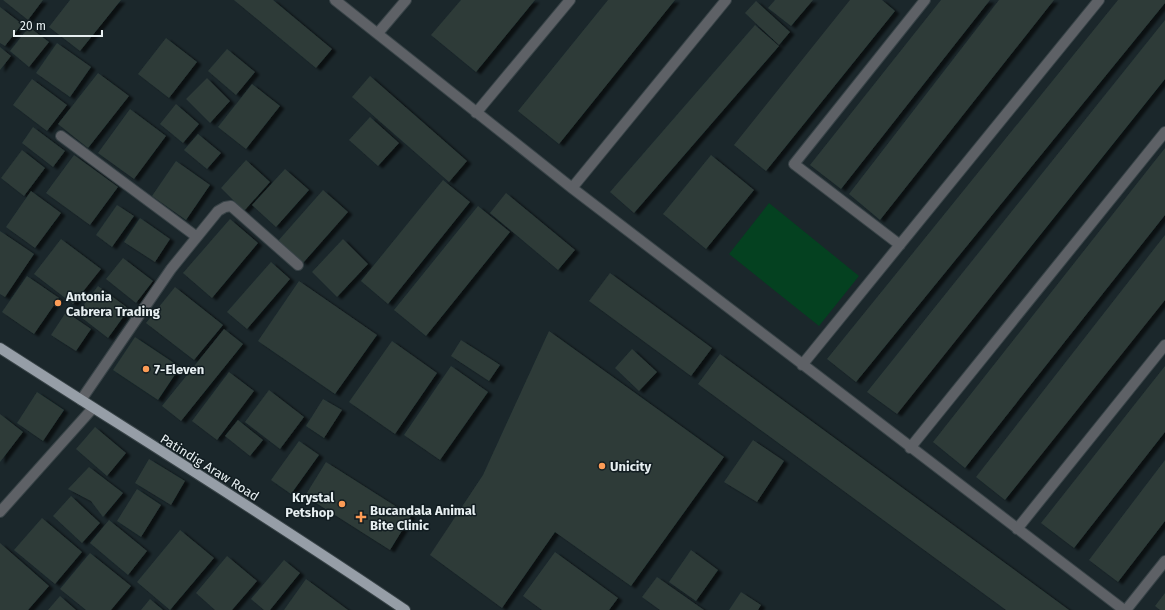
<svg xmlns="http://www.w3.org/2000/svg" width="1165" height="610" font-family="'Fira Sans',sans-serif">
  <defs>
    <filter id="shadow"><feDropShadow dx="4.5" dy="2.5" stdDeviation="1" flood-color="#0009"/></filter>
  </defs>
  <rect width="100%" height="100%" fill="#1b272b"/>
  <path fill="#044120" d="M 769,203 L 859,276 L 819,326 L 729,254 Z"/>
  <path fill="#2d3b39" filter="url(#shadow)" d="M 3,0 L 43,0 L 28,20 Z
    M 70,0 L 121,0 L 80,51 L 49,27 Z
    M 234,0 L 273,0 L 332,49 L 316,68 Z
    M 461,0 L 535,0 L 476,72 L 431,35 Z
    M 608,0 L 675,0 L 559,144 L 518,111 Z
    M 775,0 L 813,0 L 791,26 L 768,8 Z
    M 850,0 L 882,0 L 895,11 L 766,171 L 734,145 Z
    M 941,0 L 990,0 L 841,189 L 810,165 Z
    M 999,0 L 1054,0 L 880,220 L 849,194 Z
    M 1118,0 L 1165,0 L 1165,3 L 856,382 L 827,359 Z
    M 756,1 L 790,32 L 779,45 L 745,13 Z
    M 0,7 L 22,24 L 5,46 L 0,43 Z
    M 1165,20 L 1165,79 L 897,414 L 867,392 Z
    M 755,25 L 779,46 L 634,213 L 610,192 Z
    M 29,27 L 49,42 L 29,67 L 10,51 Z
    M 166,38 L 197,62 L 169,98 L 138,74 Z
    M 57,43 L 91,67 L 70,97 L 36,73 Z
    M 0,47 L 11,56 L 0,70 Z
    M 227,49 L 255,72 L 236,95 L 208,71 Z
    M 98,73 L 129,96 L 88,148 L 58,124 Z
    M 370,76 L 467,161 L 449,182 L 352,97 Z
    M 207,78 L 230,101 L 210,123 L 186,99 Z
    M 32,79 L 67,105 L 47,131 L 13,105 Z
    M 252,84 L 280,106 L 246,149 L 218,127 Z
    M 176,104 L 199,124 L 183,143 L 160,124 Z
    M 130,109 L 166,136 L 134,179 L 98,153 Z
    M 370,117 L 399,143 L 378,166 L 349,140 Z
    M 33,127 L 65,151 L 53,167 L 22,143 Z
    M 198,134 L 221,153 L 207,169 L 184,150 Z
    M 1165,148 L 1165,215 L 965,468 L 933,442 Z
    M 22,150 L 45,168 L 24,196 L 1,178 Z
    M 74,155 L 118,187 L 90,225 L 46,193 Z
    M 711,155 L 754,190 L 706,249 L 663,214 Z
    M 246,160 L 270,182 L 244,211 L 221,188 Z
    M 176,161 L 210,185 L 186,220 L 152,196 Z
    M 285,169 L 309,190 L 276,227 L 252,205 Z
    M 443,180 L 470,202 L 388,304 L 361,281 Z
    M 323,190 L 348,212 L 303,263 L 278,241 Z
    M 31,191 L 61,213 L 35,248 L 6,227 Z
    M 506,193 L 575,250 L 558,270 L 490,213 Z
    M 117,205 L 134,216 L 112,247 L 96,235 Z
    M 478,206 L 510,232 L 426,336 L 394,310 Z
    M 140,218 L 170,239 L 155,262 L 124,242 Z
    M 230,219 L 258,243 L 212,298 L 183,273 Z
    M 0,231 L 34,254 L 5,297 L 0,294 Z
    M 1165,235 L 1165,300 L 1005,500 L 976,477 Z
    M 61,239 L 101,269 L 73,304 L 34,274 Z
    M 343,239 L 368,264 L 337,297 L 312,272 Z
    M 123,258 L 153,281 L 136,303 L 106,279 Z
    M 271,262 L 290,279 L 247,329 L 227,312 Z
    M 610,273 L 712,348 L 691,376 L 589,301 Z
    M 27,276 L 59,298 L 34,334 L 2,312 Z
    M 299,281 L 377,335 L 335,394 L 258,341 Z
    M 98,286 L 129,309 L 108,338 L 77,314 Z
    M 175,287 L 223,325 L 194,360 L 146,323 Z
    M 66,312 L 91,329 L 76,351 L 51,335 Z
    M 224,329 L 243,344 L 181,421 L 162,406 Z
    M 549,331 L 724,457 L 631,586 L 555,532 L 502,608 L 430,555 L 483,475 Z
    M 135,337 L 180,367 L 158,400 L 113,370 Z
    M 461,340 L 500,365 L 489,381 L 451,356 Z
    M 392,341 L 437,373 L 395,434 L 349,402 Z
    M 632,349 L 657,372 L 639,391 L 615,368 Z
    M 720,354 L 1069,610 L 1006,610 L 698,384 Z
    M 451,366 L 488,392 L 440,460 L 404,435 Z
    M 1165,366 L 1165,432 L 1074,548 L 1041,523 Z
    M 229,372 L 254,391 L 217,440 L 192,421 Z
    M 269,390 L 304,417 L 280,449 L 245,422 Z
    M 37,392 L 64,410 L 43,441 L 17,423 Z
    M 323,399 L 342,410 L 324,438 L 306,426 Z
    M 0,414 L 23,432 L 0,462 Z
    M 238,420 L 263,440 L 250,456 L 225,436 Z
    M 95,427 L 126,453 L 107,476 L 76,449 Z
    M 753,440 L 784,461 L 757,502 L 724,482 Z
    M 299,441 L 319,455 L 291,494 L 271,480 Z
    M 149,459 L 185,481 L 171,505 L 135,483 Z
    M 1165,460 L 1165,521 L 1118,582 L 1089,560 Z
    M 326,462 L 411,516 L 390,550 L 305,496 Z
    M 89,467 L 123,493 L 103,517 L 91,501 L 68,489 Z
    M 137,489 L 161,505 L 141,537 L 117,521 Z
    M 71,496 L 100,523 L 82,543 L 53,516 Z
    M 42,518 L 82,552 L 55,584 L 14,550 Z
    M 109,520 L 147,551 L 128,575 L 90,543 Z
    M 180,530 L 214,558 L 170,610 L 137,582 Z
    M 0,543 L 49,586 L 28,610 L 0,610 Z
    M 691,550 L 718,570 L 696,601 L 669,582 Z
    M 555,552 L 618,598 L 609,610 L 542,610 L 523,596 Z
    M 90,553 L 131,586 L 111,610 L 86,610 L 60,589 Z
    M 227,556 L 257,581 L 232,610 L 215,610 L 196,593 Z
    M 284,560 L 300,573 L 270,610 L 264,610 L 251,599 Z
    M 657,577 L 704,610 L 660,610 L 642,597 Z
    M 306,579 L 348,610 L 284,610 Z
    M 741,592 L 761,605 L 758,610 L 729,610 Z
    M 1165,593 L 1165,610 L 1160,610 L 1155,606 Z
    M 60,596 L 76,610 L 48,610 Z
    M 150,599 L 163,610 L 141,610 Z"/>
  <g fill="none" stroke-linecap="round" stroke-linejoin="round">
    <g stroke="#384347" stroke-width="12">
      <path id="minor" d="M 335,0 L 572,188 L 1124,610
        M 378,33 L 406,0
        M 476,113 L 570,0
        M 61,136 L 197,237
        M 572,188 L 726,0
        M 900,245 L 794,164 L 925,0
        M 802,365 L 1099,0
        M 81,400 L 171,269 L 218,211 L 225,207 L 231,206 L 298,265
        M 910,448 L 1165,132
        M 0,512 L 93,408
        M 1017,529 L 1165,345
        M 1126,610 L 1165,561"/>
    </g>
    <g stroke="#384347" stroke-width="12">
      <path id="major" d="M 0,348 C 135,435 272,519 405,610"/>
    </g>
    <use href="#minor" stroke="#5e6166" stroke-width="10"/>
    <use href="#major" stroke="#969ea7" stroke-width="10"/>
  </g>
  <g fill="#fd9c56" stroke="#121d21" stroke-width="1.5">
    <circle cx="58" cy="303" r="4"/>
    <circle cx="146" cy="369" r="4"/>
    <circle cx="602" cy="466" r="4"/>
    <circle cx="342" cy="504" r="4"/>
    <path d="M359 511h4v4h4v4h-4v4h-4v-4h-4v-4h4z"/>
  </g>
  <g text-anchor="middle" stroke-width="3" stroke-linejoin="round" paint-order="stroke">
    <g font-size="13" font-weight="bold" fill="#e7eff1" stroke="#121d21" text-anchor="start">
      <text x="66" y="301">Antonia<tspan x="66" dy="15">Cabrera Trading</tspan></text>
      <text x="154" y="374">7-Eleven</text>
      <text x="610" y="471">Unicity</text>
      <text x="334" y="502" text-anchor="end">Krystal<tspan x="334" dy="15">Petshop</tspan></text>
      <text x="370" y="515">Bucandala Animal<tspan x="370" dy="15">Bite Clinic</tspan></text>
    </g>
    <g font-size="13" fill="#e7eff1" stroke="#121d21">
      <text transform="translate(210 467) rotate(32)" y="5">Patindig Araw Road</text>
    </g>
  </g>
  <path d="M14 30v6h88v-6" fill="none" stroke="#e7eff1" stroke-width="2"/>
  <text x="20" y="30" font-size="12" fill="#e7eff1" stroke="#121d21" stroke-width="3" paint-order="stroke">20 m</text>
</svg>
